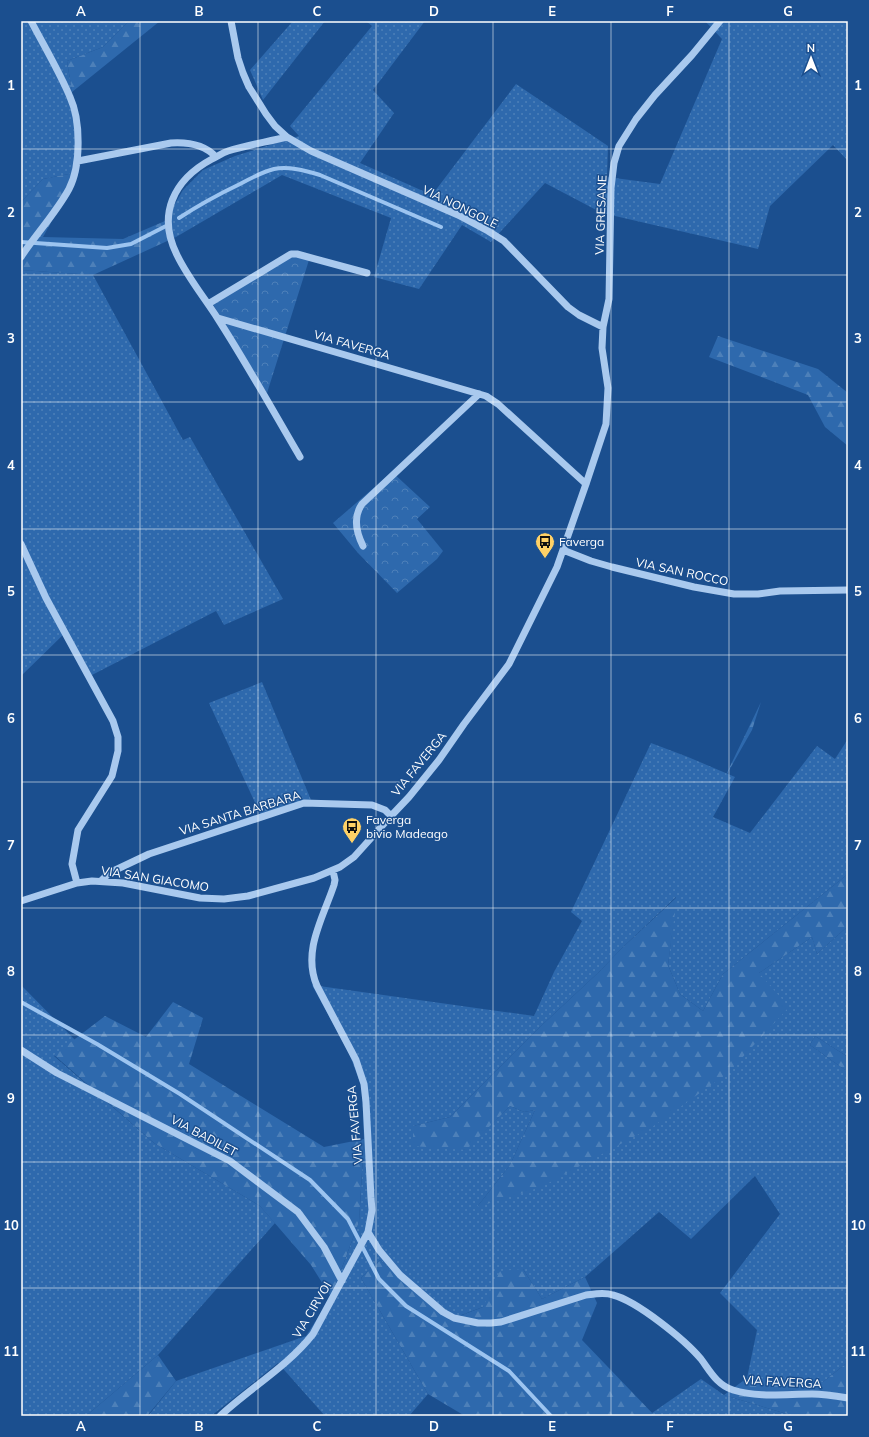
<svg xmlns="http://www.w3.org/2000/svg" width="869" height="1437" font-family="Mulish,sans-serif">
  <defs>
    <pattern id="grass-dots" width="8" height="8" patternUnits="userSpaceOnUse"><rect width="8" height="8" fill="#2e69ad"/><path d="M2 2h.1M6 6h.1" fill="none" stroke="#4d80b9" stroke-width="1.8" stroke-linecap="round"/></pattern>
    <pattern id="forest-firs" width="22" height="20" patternUnits="userSpaceOnUse"><rect width="22" height="20" fill="#2e69ad"/><path d="M5 1l3.5 6h-7zM16 11l3.5 6h-7z" fill="#4d80b9"/></pattern>
    <pattern id="park-crowns" width="20" height="18" patternUnits="userSpaceOnUse"><rect width="20" height="18" fill="#2e69ad"/><path d="M2 6a3 3 0 1 1 6 0M12 15a3 3 0 1 1 6 0" fill="none" stroke="#4d80b9"/></pattern>
  </defs>
  <rect width="100%" height="100%" fill="#1b4f8f"/>
  <path fill="url(#grass-dots)" d="M 21,21 L 129,21 L 103,47 L 67,61 L 72,92 L 79,172 L 43,179 L 21,202 Z
    M 293,21 L 325,21 L 263,100 L 250,70 Z
    M 366,21 L 425,21 L 373,90 L 394,113 L 360,163 L 432,195 L 516,84 L 608,146 L 607,177 L 660,184 L 722,39 L 705,21 L 848,21 L 848,161 L 833,145 L 770,206 L 758,249 L 602,213 L 545,183 L 491,242 L 462,225 L 419,289 L 374,277 L 391,218 L 282,175 L 176,237 L 165,221 L 183,190 L 203,170 L 235,156 L 299,136 L 290,126 L 372,26 Z
    M 21,270 L 93,275 L 183,440 L 190,437 L 283,599 L 224,625 L 216,611 L 92,675 L 67,631 L 21,676 Z
    M 262,682 L 311,800 L 263,820 L 209,703 Z
    M 848,739 L 848,874 L 723,974 L 703,1011 L 680,994 L 668,965 L 676,897 L 622,948 L 600,971 L 541,1026 L 450,1117 L 413,1126 L 465,1150 L 510,1106 L 524,1112 L 535,1110 L 510,1165 L 477,1207 L 759,973 L 812,937 L 817,954 L 848,926 L 848,1057 L 815,1036 L 810,1045 L 848,1072 L 848,1362 L 823,1382 L 747,1378 L 757,1330 L 720,1293 L 780,1214 L 755,1176 L 691,1239 L 659,1212 L 585,1277 L 542,1299 L 523,1269 L 483,1307 L 448,1320 L 380,1260 L 361,1278 L 428,1394 L 409,1416 L 325,1416 L 278,1363 L 211,1416 L 148,1416 L 176,1381 L 306,1336 L 331,1297 L 359,1222 L 364,1139 L 362,1088 L 349,1053 L 312,985 L 534,1016 L 554,972 L 582,921 L 571,912 L 651,743 L 688,757 L 735,777 L 713,817 L 750,833 L 817,746 L 835,759 Z
    M 21,985 L 75,1040 L 54,1056 L 154,1143 L 260,1206 L 275,1223 L 158,1355 L 86,1416 L 21,1416 Z
    M 701,1379 L 724,1395 L 787,1414 L 848,1416 L 655,1416 L 652,1413 Z"/>
  <path fill="url(#forest-firs)" d="M 129,21 L 160,21 L 72,92 L 67,61 L 103,47 Z
    M 79,172 L 43,237 L 123,239 L 165,221 L 176,237 L 93,275 L 21,270 L 21,202 L 43,179 Z
    M 718,336 L 818,369 L 848,393 L 848,446 L 825,427 L 808,395 L 709,357 Z
    M 761,702 L 752,730 L 723,781 Z
    M 848,874 L 848,926 L 817,954 L 812,937 L 759,973 L 789,1007 L 728,1073 L 652,1127 L 541,1187 L 477,1207 L 510,1165 L 535,1110 L 524,1112 L 510,1106 L 466,1150 L 413,1146 L 413,1126 L 450,1117 L 541,1026 L 600,971 L 622,948 L 677,897 L 668,965 L 680,994 L 703,1011 L 723,974 Z
    M 173,1002 L 203,1018 L 189,1064 L 324,1147 L 364,1139 L 359,1222 L 331,1297 L 311,1265 L 260,1206 L 154,1143 L 54,1055 L 105,1016 L 146,1037 Z
    M 815,1036 L 848,1057 L 848,1072 L 810,1045 Z
    M 380,1260 L 449,1320 L 483,1307 L 500,1271 L 523,1269 L 542,1299 L 585,1277 L 597,1303 L 582,1340 L 655,1416 L 465,1416 L 428,1394 L 361,1278 Z
    M 158,1355 L 176,1381 L 147,1416 L 86,1416 Z
    M 848,1362 L 848,1416 L 787,1414 L 724,1395 L 747,1378 L 823,1382 Z"/>
  <path fill="url(#park-crowns)" d="M 289,256 L 297,256 L 309,260 L 267,393 L 211,301 Z
    M 392,472 L 430,507 L 417,519 L 443,551 L 437,559 L 397,593 L 358,553 L 333,523 Z"/>
  <g fill="none" stroke-linecap="round" stroke-linejoin="round">
    <path stroke="#9cc4f0" stroke-width="4" d="M 179,218 C 199,205 219,194 240,184 C 251,178 262,172 274,169 C 289,166 306,171 320,175 L 441,227
      M 21,242 L 107,248 L 131,244 L 166,226
      M 21,1002 L 97,1044 L 180,1094 L 310,1180 L 348,1219 L 379,1279 L 406,1306 L 509,1371 L 551,1416"/>
    <path stroke="#a9c9ee" stroke-width="7" d="M 231,21 L 238,58 L 243,73 L 249,87 L 266,114 L 275,126 L 287,137 L 311,151 L 458,215 L 488,231 L 504,241 L 568,307 L 579,315 L 603,327
      M 287,137 C 267,142 247,145 228,151 C 222,153 217,157 212,159 C 173,180 157,215 177,255 C 188,278 204,297 218,319 C 247,364 273,411 300,457
      M 78,161 L 171,143 C 187,142 204,144 216,157
      M 21,257 C 36,234 56,213 69,189 C 81,166 81,121 70,97 C 59,71 44,46 31,21
      M 208,304 L 291,254 L 297,254 L 367,273
      M 218,318 L 486,396 L 498,404 L 586,484
      M 21,544 L 46,598 L 113,721 L 118,737 L 118,751 L 112,776 L 78,830 L 72,864 L 77,883
      M 363,546 C 356,532 353,517 362,504 L 479,394
      M 563,550 L 591,561 L 612,567 L 694,587 L 734,594 L 758,594 L 780,591 L 848,590
      M 333,871 L 335,880 L 334,885 C 323,918 302,951 317,986 L 356,1060 L 364,1084 L 366,1102 L 371,1198 L 372,1210 L 368,1232 L 379,1250 L 400,1275 L 443,1312 L 454,1318 L 478,1323 L 491,1323 L 501,1322 L 586,1295 C 595,1294 604,1292 613,1295 C 637,1301 685,1340 701,1359 C 710,1371 717,1385 733,1390 C 758,1398 786,1394 812,1394 C 824,1394 836,1396 848,1398
      M 101,881 L 109,873 L 149,854 L 304,803 L 372,805 L 385,810 L 391,816
      M 21,901 L 77,883 L 92,881 L 123,883 L 200,898 L 224,899 L 248,896 L 314,878 L 340,867 L 354,857 L 391,816 L 409,797 L 439,760 L 464,724 L 509,664 L 557,567 L 586,484 L 606,424 L 608,388 L 602,348 L 603,327 L 609,299 L 611,188 L 614,163 L 619,146 L 636,119 L 655,95 L 692,55 L 720,21
      M 21,1050 L 57,1073 L 230,1161 L 298,1212 L 324,1247 L 342,1281
      M 220,1416 C 250,1388 287,1367 313,1334 L 368,1232"/>
  </g>
  <path fill="none" stroke="#fff" stroke-width="1" stroke-opacity="0.55" d="M 140,21 L 140,1416M 258,21 L 258,1416M 376,21 L 376,1416M 493,21 L 493,1416M 611,21 L 611,1416M 729,21 L 729,1416M 21,149 L 848,149M 21,275 L 848,275M 21,402 L 848,402M 21,529 L 848,529M 21,655 L 848,655M 21,782 L 848,782M 21,908 L 848,908M 21,1035 L 848,1035M 21,1162 L 848,1162M 21,1288 L 848,1288"/>
  <defs>
    <g id="bus-pin" transform="scale(1)"><path d="M0 17L-7.5 6A9.5 9.5 0 1 1 7.5 6Z" fill="#ffd166" stroke="#1b4f8f"/><path d="M-5-6H5V4H4V6H2V4H-2V6H-4V4H-5ZM-3.5-4V0h7V-4ZM-3.5 1.2v1.5H-2V1.2ZM2 1.2v1.5H3.5V1.2Z" fill="#111"/></g>
  </defs>
  <g fill-rule="evenodd">
    <use href="#bus-pin" x="545" y="542"/>
    <use href="#bus-pin" x="352" y="827"/>
  </g>
  <g text-anchor="middle" stroke-width="3" stroke-linejoin="round" paint-order="stroke">
    <g font-size="12" fill="#fff" stroke="#1b4f8f">
      <text transform="translate(460 207) rotate(26)" y="4">VIA NONGOLE</text>
      <text transform="translate(601 215) rotate(-88)" y="4">VIA GRESANE</text>
      <text transform="translate(352 345) rotate(16)" y="4">VIA FAVERGA</text>
      <text transform="translate(682 572) rotate(12)" y="4">VIA SAN ROCCO</text>
      <text transform="translate(419 764) rotate(-51)" y="4">VIA FAVERGA</text>
      <text transform="translate(240 813) rotate(-17)" y="4">VIA SANTA BARBARA</text>
      <text transform="translate(155 879) rotate(9)" y="4">VIA SAN GIACOMO</text>
      <text transform="translate(355 1125) rotate(-95)" y="4">VIA FAVERGA</text>
      <text transform="translate(204 1136) rotate(28)" y="4">VIA BADILET</text>
      <text transform="translate(312 1310) rotate(-59)" y="4">VIA CIRVOI</text>
      <text transform="translate(782 1382) rotate(3)" y="4">VIA FAVERGA</text>
    </g>
    <g font-size="12" fill="#fff" stroke="#1b4f8f" text-anchor="start">
      <text x="559" y="546">Faverga</text>
      <text x="366" y="824">Faverga<tspan x="366" dy="14">bivio Madeago</tspan></text>
    </g>
  </g>
  <rect width="869" height="1437" fill="none" stroke="#1b4f8f" stroke-width="44"/>
  <g transform="translate(811 58)" stroke="#1b4f8f" stroke-width="3" paint-order="stroke">
  <path d="M0-3L7 15L0 10L-7 15Z" fill="#ffffff"/>
  <text y="-6" font-size="11" font-weight="bold" text-anchor="middle" fill="#ffffff">N</text>
  </g>
  <rect x="22" y="22" width="825" height="1393" fill="none" stroke="#fff" stroke-width="1.5"/>
  <g font-size="13" text-anchor="middle" font-weight="bold" fill="#fff">
    <text x="81" y="16">A</text>
    <text x="199" y="16">B</text>
    <text x="317" y="16">C</text>
    <text x="434" y="16">D</text>
    <text x="552" y="16">E</text>
    <text x="670" y="16">F</text>
    <text x="788" y="16">G</text>
    <text x="11" y="90">1</text>
    <text x="858" y="90">1</text>
    <text x="11" y="217">2</text>
    <text x="858" y="217">2</text>
    <text x="11" y="343">3</text>
    <text x="858" y="343">3</text>
    <text x="11" y="470">4</text>
    <text x="858" y="470">4</text>
    <text x="11" y="596">5</text>
    <text x="858" y="596">5</text>
    <text x="11" y="723">6</text>
    <text x="858" y="723">6</text>
    <text x="11" y="850">7</text>
    <text x="858" y="850">7</text>
    <text x="11" y="976">8</text>
    <text x="858" y="976">8</text>
    <text x="11" y="1103">9</text>
    <text x="858" y="1103">9</text>
    <text x="11" y="1230">10</text>
    <text x="858" y="1230">10</text>
    <text x="11" y="1356">11</text>
    <text x="858" y="1356">11</text>
    <text x="81" y="1431">A</text>
    <text x="199" y="1431">B</text>
    <text x="317" y="1431">C</text>
    <text x="434" y="1431">D</text>
    <text x="552" y="1431">E</text>
    <text x="670" y="1431">F</text>
    <text x="788" y="1431">G</text>
  </g>
</svg>
